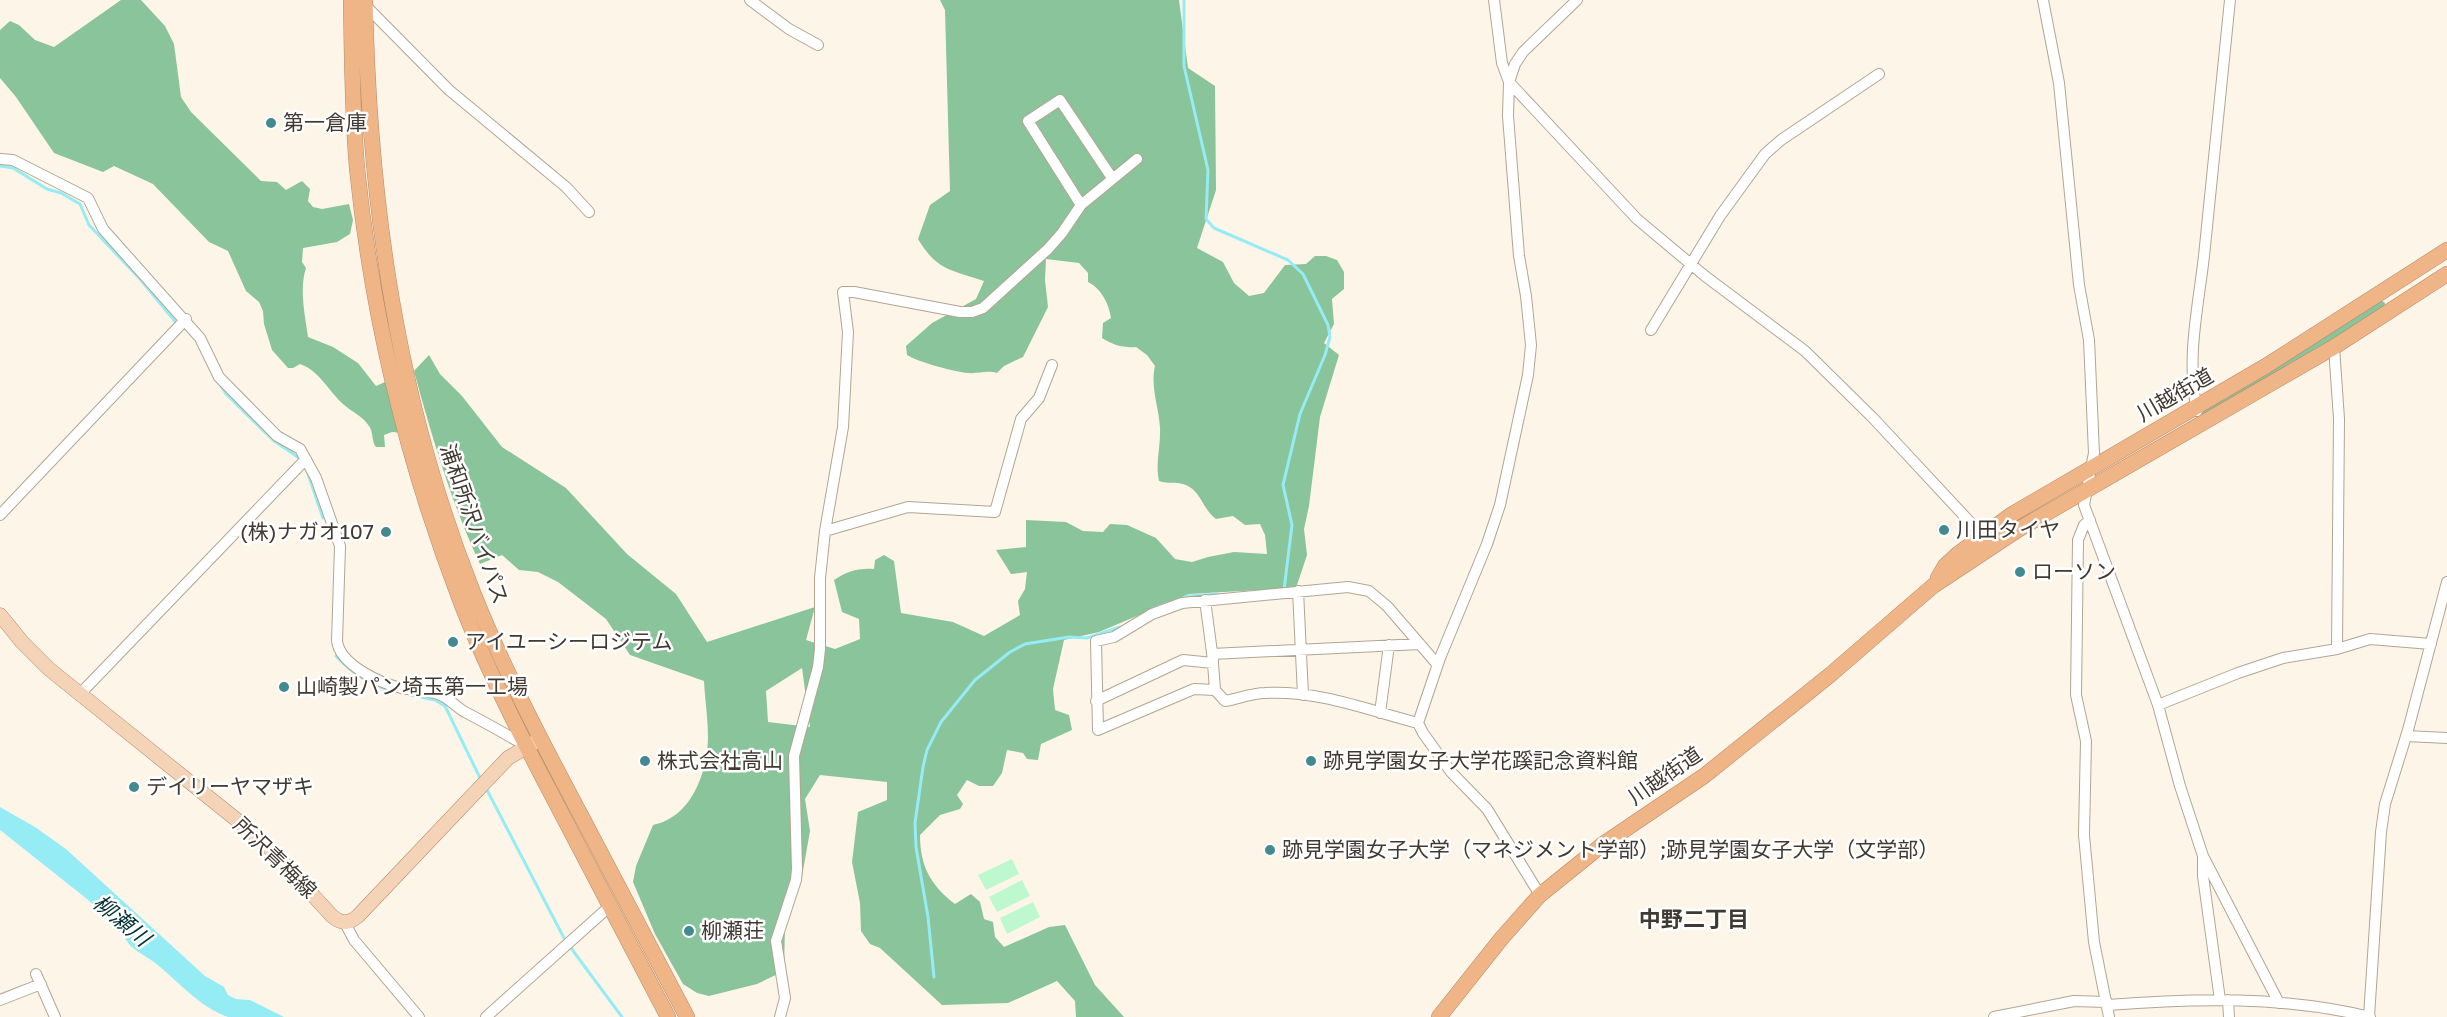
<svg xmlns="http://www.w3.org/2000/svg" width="2447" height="1017" font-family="'Golos Text','Noto Sans JP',sans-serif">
  <rect width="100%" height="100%" fill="#fef5e9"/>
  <path fill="#bdf8ce" d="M 1012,859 L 1019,874 L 986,890 L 978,875 Z
    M 1022,880 L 1030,896 L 997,912 L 989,897 Z
    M 1033,902 L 1040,917 L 1007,934 L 1000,918 Z"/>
  <path fill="#89c49a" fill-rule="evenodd" d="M 121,0 L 141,0 L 165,26 L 174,44 L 181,97 L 191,112 L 261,181 L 277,182 L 286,190 L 302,181 L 310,189 L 308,201 L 313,207 L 322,209 L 349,204 L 353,220 L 350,234 L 337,242 L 303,248 L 302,262 L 306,268 C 299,289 305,315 308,337 L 333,347 L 358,363 L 376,386 L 385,382 L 392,386 L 402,433 L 392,432 L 384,435 L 385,447 L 376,447 C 371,441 374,433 369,426 C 363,417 356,414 348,408 C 329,394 322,372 300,364 L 293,368 L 288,368 L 272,350 L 264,324 L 263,311 L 259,302 L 246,291 L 228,251 L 209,242 L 153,184 L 114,166 L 103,172 L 54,153 L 16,97 L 0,78 L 0,30 L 10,21 L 19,25 L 35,40 L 54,47 Z
    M 940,0 L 1179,0 L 1188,68 L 1215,86 L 1216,190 L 1197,248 L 1223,262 L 1234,283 L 1249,296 L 1264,293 L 1285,265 L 1306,264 L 1315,256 L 1326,256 L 1337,260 L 1344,272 L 1344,289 L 1332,299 L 1334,324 L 1324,343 L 1339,355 L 1320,417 L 1309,506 L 1304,529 L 1307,555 L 1296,588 L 1189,594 L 1099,632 L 1064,640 L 1053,689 L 1055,710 L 1069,715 L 1072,730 L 1041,744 L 1038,760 L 1027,759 L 1023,753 L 1007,750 L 1002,773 L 993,786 L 979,786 L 967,780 L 957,795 L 963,804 L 960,809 L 940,815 L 920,835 C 920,865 930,885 955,904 L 971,894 L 980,902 L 984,919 L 993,922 L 995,937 L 1004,947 L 1049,927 L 1065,925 L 1095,985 L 1124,1017 L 1076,1017 L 1075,1001 L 1057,981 L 1008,1003 L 942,1005 L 880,948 L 870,944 L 861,931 L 860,903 L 852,862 L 858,812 L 887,800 L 887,782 L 820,775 L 805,799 L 810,831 L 801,882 L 785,925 L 784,971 L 757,984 L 709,996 L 697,993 L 683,984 L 655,934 L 633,882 L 636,866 L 653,825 C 687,818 703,783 707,751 C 710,731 705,702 704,681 L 630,655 L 606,619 L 558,582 L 538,572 L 519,570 L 502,555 L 480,564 C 451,502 432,437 414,371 L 429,355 L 440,374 L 462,396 L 502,447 L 566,488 L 627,554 L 676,594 L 707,642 L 815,607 L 806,640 L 835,649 L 860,639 L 859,619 L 842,612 L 834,580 C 848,571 857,568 874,569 L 875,560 L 884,555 L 894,561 L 901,613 L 953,622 L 984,636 L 1020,615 L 1018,601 L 1025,589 L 1027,572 L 1011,574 L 996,550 L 1026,547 L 1026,520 L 1066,522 L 1083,531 L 1103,532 L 1110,524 L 1127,525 L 1156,538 L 1175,559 L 1192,562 L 1208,557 L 1234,552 L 1267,554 L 1265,535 L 1260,524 L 1245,525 L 1233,516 L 1216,519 C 1202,509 1201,489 1183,484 C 1176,482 1168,484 1159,481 C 1155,463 1161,446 1160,428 C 1159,407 1150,387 1155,366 L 1147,355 L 1136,347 C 1123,348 1113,345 1102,338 L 1103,323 L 1111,318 C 1109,304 1101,288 1088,282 L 1088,273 L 1079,263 L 1046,259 L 1045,280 L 1048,307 L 1023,357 L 1004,366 L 997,373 C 985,370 979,374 968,373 C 955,372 918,362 907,355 L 906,346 L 932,323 L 976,299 L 984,281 C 952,270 937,271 918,239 L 930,205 L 950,191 L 945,10 ZM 802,668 L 810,727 L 768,722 L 766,691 Z
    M 2381,300 L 2385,303 L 2384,310 L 2202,416 L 2201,410 Z"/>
  <path fill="#95ecf5" d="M 0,807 L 35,827 L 66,849 L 205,976 L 224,987 L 228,995 L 236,999 L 250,1000 L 284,1017 C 269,1017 241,1017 228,1017 C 199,1007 177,980 154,962 C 144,955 127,947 124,935 L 112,927 L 113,924 L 87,899 L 0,830 Z"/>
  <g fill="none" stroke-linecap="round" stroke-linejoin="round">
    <path stroke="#95ecf5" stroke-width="3" d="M 1184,0 L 1184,66 L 1208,170 L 1206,219 L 1214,228 L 1288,260 L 1303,274 L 1328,325 L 1330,337 L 1325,355 L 1300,414 L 1283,485 L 1292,525 L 1284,590
      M 0,166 L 13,168 L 47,189 L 61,193 L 80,204 L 89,225 L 140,279 L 178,325
      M 221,386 L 226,394 L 273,440 L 299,458
      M 307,471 L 323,518
      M 1152,609 L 1189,596 L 1218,594
      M 336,656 C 351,672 371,686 393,691
      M 411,695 L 435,700 L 445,706 L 481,780
      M 486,788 L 565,940 L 622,1017
      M 934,977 L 928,917 L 916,847 L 915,823 L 923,767 L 927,750 L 941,722 L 975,680 L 1010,652 L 1025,644 L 1069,637 L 1087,638 L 1120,627"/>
    <g stroke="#b2a592" stroke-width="12">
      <path id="minor" d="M 750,0 L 789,29 L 818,45
        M 1494,0 L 1502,63 L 1509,82 L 1637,219 L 1705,276 L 1805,351 L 1874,419 L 1982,535
        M 2043,0 L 2059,83 L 2079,285 L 2089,340 L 2094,453 L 2084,505 L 2158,705 L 2180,786 L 2203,856 L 2279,1003
        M 365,5 L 449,90 L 566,187 L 589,212
        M 0,159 L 13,160 L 88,198 L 103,229 L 200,338 L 219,377 L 277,436 L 300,449 L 316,478 L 340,546 L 337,641 C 340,665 380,683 401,688 C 413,691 427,690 438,694 C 448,697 456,707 465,712 C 486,723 506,734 526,746
        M 1081,205 L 1028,121 L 1060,100 L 1112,178
        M 1651,330 L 1720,216 L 1765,154 L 1781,140 L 1879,74
        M 2334,347 L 2339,419 L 2337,649
        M 2197,411 C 2186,358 2198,309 2204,256 C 2213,171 2221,85 2230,0
        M 0,515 L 186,319
        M 2090,520 L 2084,525 L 2078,540 L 2076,695 L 2086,741 L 2084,835 L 2094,942 L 2109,1017
        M 825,531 L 908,507 L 995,512 L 1021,419 L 1039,398 L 1052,365
        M 1298,591 L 1303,695
        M 1205,600 L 1213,660
        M 1212,654 L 1420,644
        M 1215,690 L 1194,689 L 1098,730 L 1096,641 L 1114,637 L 1152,614 L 1182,603 L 1348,587 L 1369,591 L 1387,606 L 1437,664
        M 80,694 L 306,459
        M 1096,701 L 1183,660 L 1213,663 L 1215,690 L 1225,701 C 1238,699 1252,693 1265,693 C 1318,690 1368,710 1418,723
        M 2158,705 L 2238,673 L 2283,658 L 2337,649 L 2370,639 L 2431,644
        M 1380,713 L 1389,645
        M 2406,736 L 2447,738
        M 2203,857 L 2203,876 L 2220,1000
        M 1540,895 L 1487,809 L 1451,772 L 1423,733 L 1418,723 L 1440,658 L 1487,544 L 1500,505 L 1528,375 L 1531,345 L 1526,296 L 1519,256 L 1508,116 L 1509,82 L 1515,64 L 1523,52 L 1577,0
        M 345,923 L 354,940 L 419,1017
        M 36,974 L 55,1017
        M 0,1000 L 41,984
        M 2228,1000 L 2229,1017
        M 2108,1005 C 2195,998 2284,996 2370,1017
        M 486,1017 L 610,906
        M 780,1017 L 785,998 L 776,941 L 796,880 L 797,869 L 794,756 L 818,667 L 820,649 L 820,578 L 825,531 L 843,427 L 848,332 L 843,292 L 854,292 L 960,312 L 972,312 L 983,308 L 1048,249 L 1062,233 L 1081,205 L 1137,159
        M 1994,1017 L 2074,1001 L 2107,1002
        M 2369,1017 L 2381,832 L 2385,804 L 2408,730 L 2447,582"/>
    </g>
    <g stroke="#b28a69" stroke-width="15">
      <path id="major" d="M 0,615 L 22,642 L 49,669 L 263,841 L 332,916 C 341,924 349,924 358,916 L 508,758 L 535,742"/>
    </g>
    <g stroke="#b28a69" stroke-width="16">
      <path id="highway" d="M 351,0 C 352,56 352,112 357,168 C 372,317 408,465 462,605 C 491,679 528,750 565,820 C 599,886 634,951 668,1017
        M 365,0 C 369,204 397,400 472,590 C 504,671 545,748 586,825 C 620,889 653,953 687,1017
        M 1938,578 L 1945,566 L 1958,554 L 2011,515 L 2266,366 L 2447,250
        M 1439,1017 L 1501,939 L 1540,895 L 1602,845 L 1704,776 L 1830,675 L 1933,586 L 2019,529 L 2334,347 L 2447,274"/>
    </g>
    <use href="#minor" stroke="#fff" stroke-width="10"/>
    <use href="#major" stroke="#f5d3b7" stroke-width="14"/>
    <use href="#highway" stroke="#efb587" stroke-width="15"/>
  </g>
  <g fill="#428990" stroke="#fff" stroke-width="2">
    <circle cx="271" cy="123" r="6"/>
    <circle cx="1944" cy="530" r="6"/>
    <circle cx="386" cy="532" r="6"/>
    <circle cx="2020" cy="572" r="6"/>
    <circle cx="453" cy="642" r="6"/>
    <circle cx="284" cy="687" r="6"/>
    <circle cx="645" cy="761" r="6"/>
    <circle cx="1311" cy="761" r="6"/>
    <circle cx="134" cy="787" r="6"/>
    <circle cx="1270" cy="850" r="6"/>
    <circle cx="689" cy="931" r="6"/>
  </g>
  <g text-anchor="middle" stroke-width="5" stroke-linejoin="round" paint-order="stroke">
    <g font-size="21" fill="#403a32" stroke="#fff" text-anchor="start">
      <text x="283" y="130">第一倉庫</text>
      <text x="1956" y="537">川田タイヤ</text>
      <text x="374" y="539" text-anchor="end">(株)ナガオ107</text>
      <text x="2032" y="579">ローソン</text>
      <text x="465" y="649">アイユーシーロジテム</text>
      <text x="296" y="694">山崎製パン埼玉第一工場</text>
      <text x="657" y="768">株式会社高山</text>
      <text x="1323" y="768">跡見学園女子大学花蹊記念資料館</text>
      <text x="146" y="794">デイリーヤマザキ</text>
      <text x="1282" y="857">跡見学園女子大学（マネジメント学部）;跡見学園女子大学（文学部）</text>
      <text x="701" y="938">柳瀬荘</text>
    </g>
    <g font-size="21" fill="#403a32" stroke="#fff">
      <text transform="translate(2175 395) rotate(-30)" y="7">川越街道</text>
      <text transform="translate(474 524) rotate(71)" y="7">浦和所沢バイパス</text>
      <text transform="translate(1665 776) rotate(-35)" y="7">川越街道</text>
      <text transform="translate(275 858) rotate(44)" y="7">所沢青梅線</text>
    </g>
    <g font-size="22" font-weight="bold" fill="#403a32" stroke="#fff">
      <text x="1694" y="927">中野二丁目</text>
    </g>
    <g font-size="22" font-style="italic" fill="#063337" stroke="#fff">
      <text transform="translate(122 920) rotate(40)" y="8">柳瀬川</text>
    </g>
  </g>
</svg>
